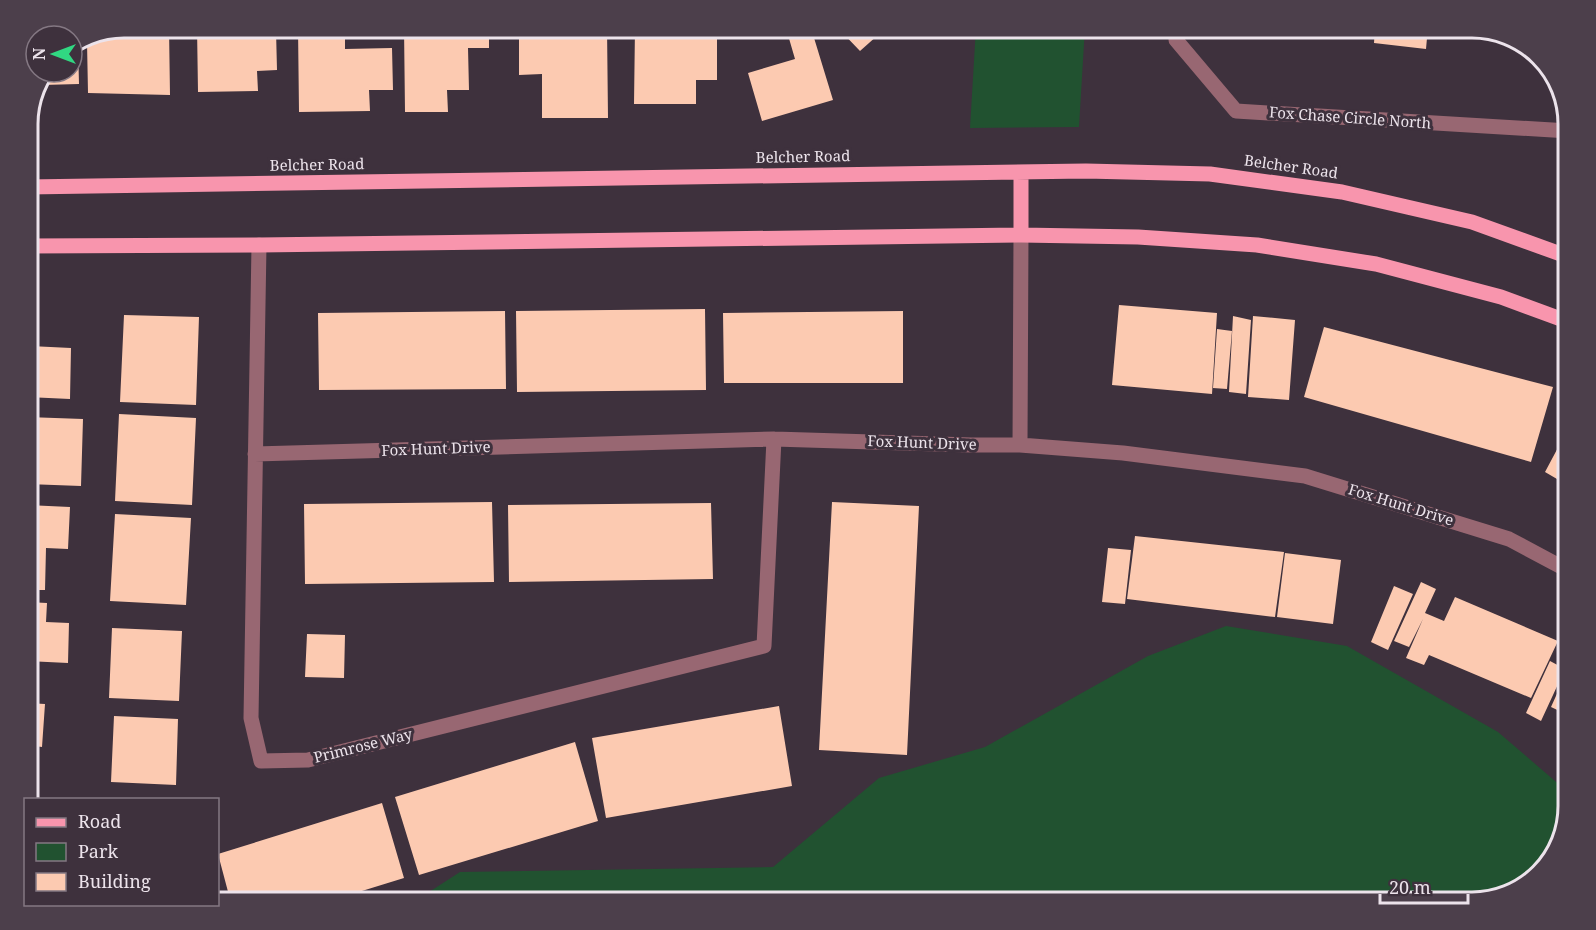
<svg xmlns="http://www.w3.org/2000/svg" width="1596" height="930" font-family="'Noto Serif',serif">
  <rect width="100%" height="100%" fill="#3e313d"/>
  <path fill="#215230" d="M 976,27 L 1085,27 L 1079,127 L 970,128 Z
    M 1226,626 L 1347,646 L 1498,732 L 1569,793 L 1569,807 L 1556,855 L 1521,890 L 1473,903 L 412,903 L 460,872 L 773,867 L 879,778 L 985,747 L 1148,656 Z"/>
  <path fill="#fccab1" d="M 123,27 L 169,27 L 170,95 L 88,93 L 87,42 Z
    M 197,27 L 237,27 L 237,31 L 276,30 L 277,70 L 257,71 L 258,91 L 198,92 Z
    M 298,27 L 345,27 L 345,49 L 392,48 L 393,90 L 369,90 L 370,111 L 299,112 Z
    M 404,27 L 489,27 L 489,48 L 468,48 L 469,90 L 447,90 L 448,112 L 405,112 Z
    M 563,27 L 607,27 L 608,118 L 542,118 L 542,74 L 519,75 L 519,29 L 564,29 Z
    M 635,27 L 676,27 L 676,30 L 717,31 L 717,80 L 696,80 L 696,104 L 634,104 Z
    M 837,27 L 887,27 L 860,51 Z
    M 1375,27 L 1428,27 L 1426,49 L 1374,43 Z
    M 1462,27 L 1473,27 L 1521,40 L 1524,43 L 1461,36 Z
    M 811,28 L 833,100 L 762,121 L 748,73 L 795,59 L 788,35 Z
    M 78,45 L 79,84 L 42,85 L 48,72 L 72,72 L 72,48 Z
    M 1119,305 L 1217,313 L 1212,394 L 1112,385 Z
    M 705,309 L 706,390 L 517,392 L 516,311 Z
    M 505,311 L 506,389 L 319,390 L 318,313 Z
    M 903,311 L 903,383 L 724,383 L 723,313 Z
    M 124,315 L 199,317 L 196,405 L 120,402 Z
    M 1233,316 L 1251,320 L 1246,394 L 1229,392 Z
    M 1253,316 L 1295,320 L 1289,400 L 1248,397 Z
    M 27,320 L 31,321 L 30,346 L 71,348 L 70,399 L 27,397 Z
    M 1324,327 L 1553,387 L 1531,462 L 1304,397 Z
    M 1217,329 L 1232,331 L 1227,389 L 1213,388 Z
    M 119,414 L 196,418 L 192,505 L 115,501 Z
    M 27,417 L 83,419 L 81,486 L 27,484 Z
    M 1569,427 L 1569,486 L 1545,472 Z
    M 492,502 L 494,582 L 305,584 L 304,504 Z
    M 832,502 L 919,506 L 907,755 L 819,750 Z
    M 711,503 L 713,579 L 509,582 L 508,505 Z
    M 27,505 L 70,507 L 68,549 L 46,548 L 45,590 L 27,590 Z
    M 115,514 L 191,518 L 186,605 L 110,601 Z
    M 1135,536 L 1284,552 L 1275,617 L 1127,599 Z
    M 1108,548 L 1131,550 L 1125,604 L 1102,602 Z
    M 1285,553 L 1341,560 L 1333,624 L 1277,617 Z
    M 1421,582 L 1436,589 L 1425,613 L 1444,621 L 1455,597 L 1558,641 L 1531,698 L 1429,655 L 1424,665 L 1406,658 L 1423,619 L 1409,647 L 1394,641 Z
    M 1394,586 L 1413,594 L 1388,650 L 1371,642 Z
    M 27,602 L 47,603 L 46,622 L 69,623 L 68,663 L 27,661 Z
    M 112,628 L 182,631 L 179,701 L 109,698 Z
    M 307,634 L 345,635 L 344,678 L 305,677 Z
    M 1550,661 L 1565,669 L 1541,721 L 1526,713 Z
    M 1569,667 L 1569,712 L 1568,715 L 1551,707 Z
    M 27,703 L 45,704 L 42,747 L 27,745 Z
    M 779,706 L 792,786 L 606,818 L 592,738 Z
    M 114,716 L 178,719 L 176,785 L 111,782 Z
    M 575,742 L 598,821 L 419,875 L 395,797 Z
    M 382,803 L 404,878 L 323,903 L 231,903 L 218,854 Z"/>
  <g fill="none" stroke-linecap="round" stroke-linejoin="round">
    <path stroke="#986772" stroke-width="15" d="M 1177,27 L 1176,40 L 1236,111 L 1569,131
      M 259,245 L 251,718 L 261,761 L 308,760 L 764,646 L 774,439
      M 1020,445 L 1021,235
      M 255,454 L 774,439 L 971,445 L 1020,445 L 1123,453 L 1305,476 L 1509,539 L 1569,571"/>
    <path stroke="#f895ad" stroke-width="15" d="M 1021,172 L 1021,235
      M 27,187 L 1086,171 L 1210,174 L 1342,192 L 1472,222 L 1569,257
      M 27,246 L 259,245 L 1021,235 L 1138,237 L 1257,245 L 1376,264 L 1501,297 L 1569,322"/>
  </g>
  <g text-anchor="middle" stroke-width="6" stroke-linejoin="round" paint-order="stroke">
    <g font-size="15" fill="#ece3eb" stroke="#3e313d">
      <text transform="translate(1350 118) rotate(4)" y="5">Fox Chase Circle North</text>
      <text transform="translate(803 157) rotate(-1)" y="5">Belcher Road</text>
      <text transform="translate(317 165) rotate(-1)" y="5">Belcher Road</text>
      <text transform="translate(1291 167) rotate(8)" y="5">Belcher Road</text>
      <text transform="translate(922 443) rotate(2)" y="5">Fox Hunt Drive</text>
      <text transform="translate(436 449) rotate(-2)" y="5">Fox Hunt Drive</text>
      <text transform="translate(1401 505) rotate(17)" y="5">Fox Hunt Drive</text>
      <text transform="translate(363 746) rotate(-14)" y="5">Primrose Way</text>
    </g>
  </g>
  <path d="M0 0H1596V930H0ZM124 38H1472A86 86 0 0 1 1558 124V806A86 86 0 0 1 1472 892H124A86 86 0 0 1 38 806V124A86 86 0 0 1 124 38Z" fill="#4c3f4b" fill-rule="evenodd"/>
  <path fill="none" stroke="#ece3eb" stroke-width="3" d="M124 38H1472A86 86 0 0 1 1558 124V806A86 86 0 0 1 1472 892H124A86 86 0 0 1 38 806V124A86 86 0 0 1 124 38Z"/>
  <rect x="24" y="798" width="195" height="108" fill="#3e313d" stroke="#847883" stroke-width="1.5"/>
  <rect x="36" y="818" width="30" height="9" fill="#f895ad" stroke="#847883" stroke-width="1.5"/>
  <text x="78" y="828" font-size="18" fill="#ece3eb">Road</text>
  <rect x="36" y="843" width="30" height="18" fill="#215230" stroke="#847883" stroke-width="1.5"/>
  <text x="78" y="858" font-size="18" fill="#ece3eb">Park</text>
  <rect x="36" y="873" width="30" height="18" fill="#fccab1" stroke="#847883" stroke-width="1.5"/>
  <text x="78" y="888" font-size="18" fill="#ece3eb">Building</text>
  <g transform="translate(54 54) rotate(270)"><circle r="28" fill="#3e313d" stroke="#847883" stroke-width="1.5"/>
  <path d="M0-4.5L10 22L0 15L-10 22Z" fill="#31d882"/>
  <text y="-9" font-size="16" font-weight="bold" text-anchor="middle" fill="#ece3eb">N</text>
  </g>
  <path d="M1380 894v9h88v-9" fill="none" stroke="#ece3eb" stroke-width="3"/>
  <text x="1389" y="894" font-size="18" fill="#ece3eb" stroke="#3e313d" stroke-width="4.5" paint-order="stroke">20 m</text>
</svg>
